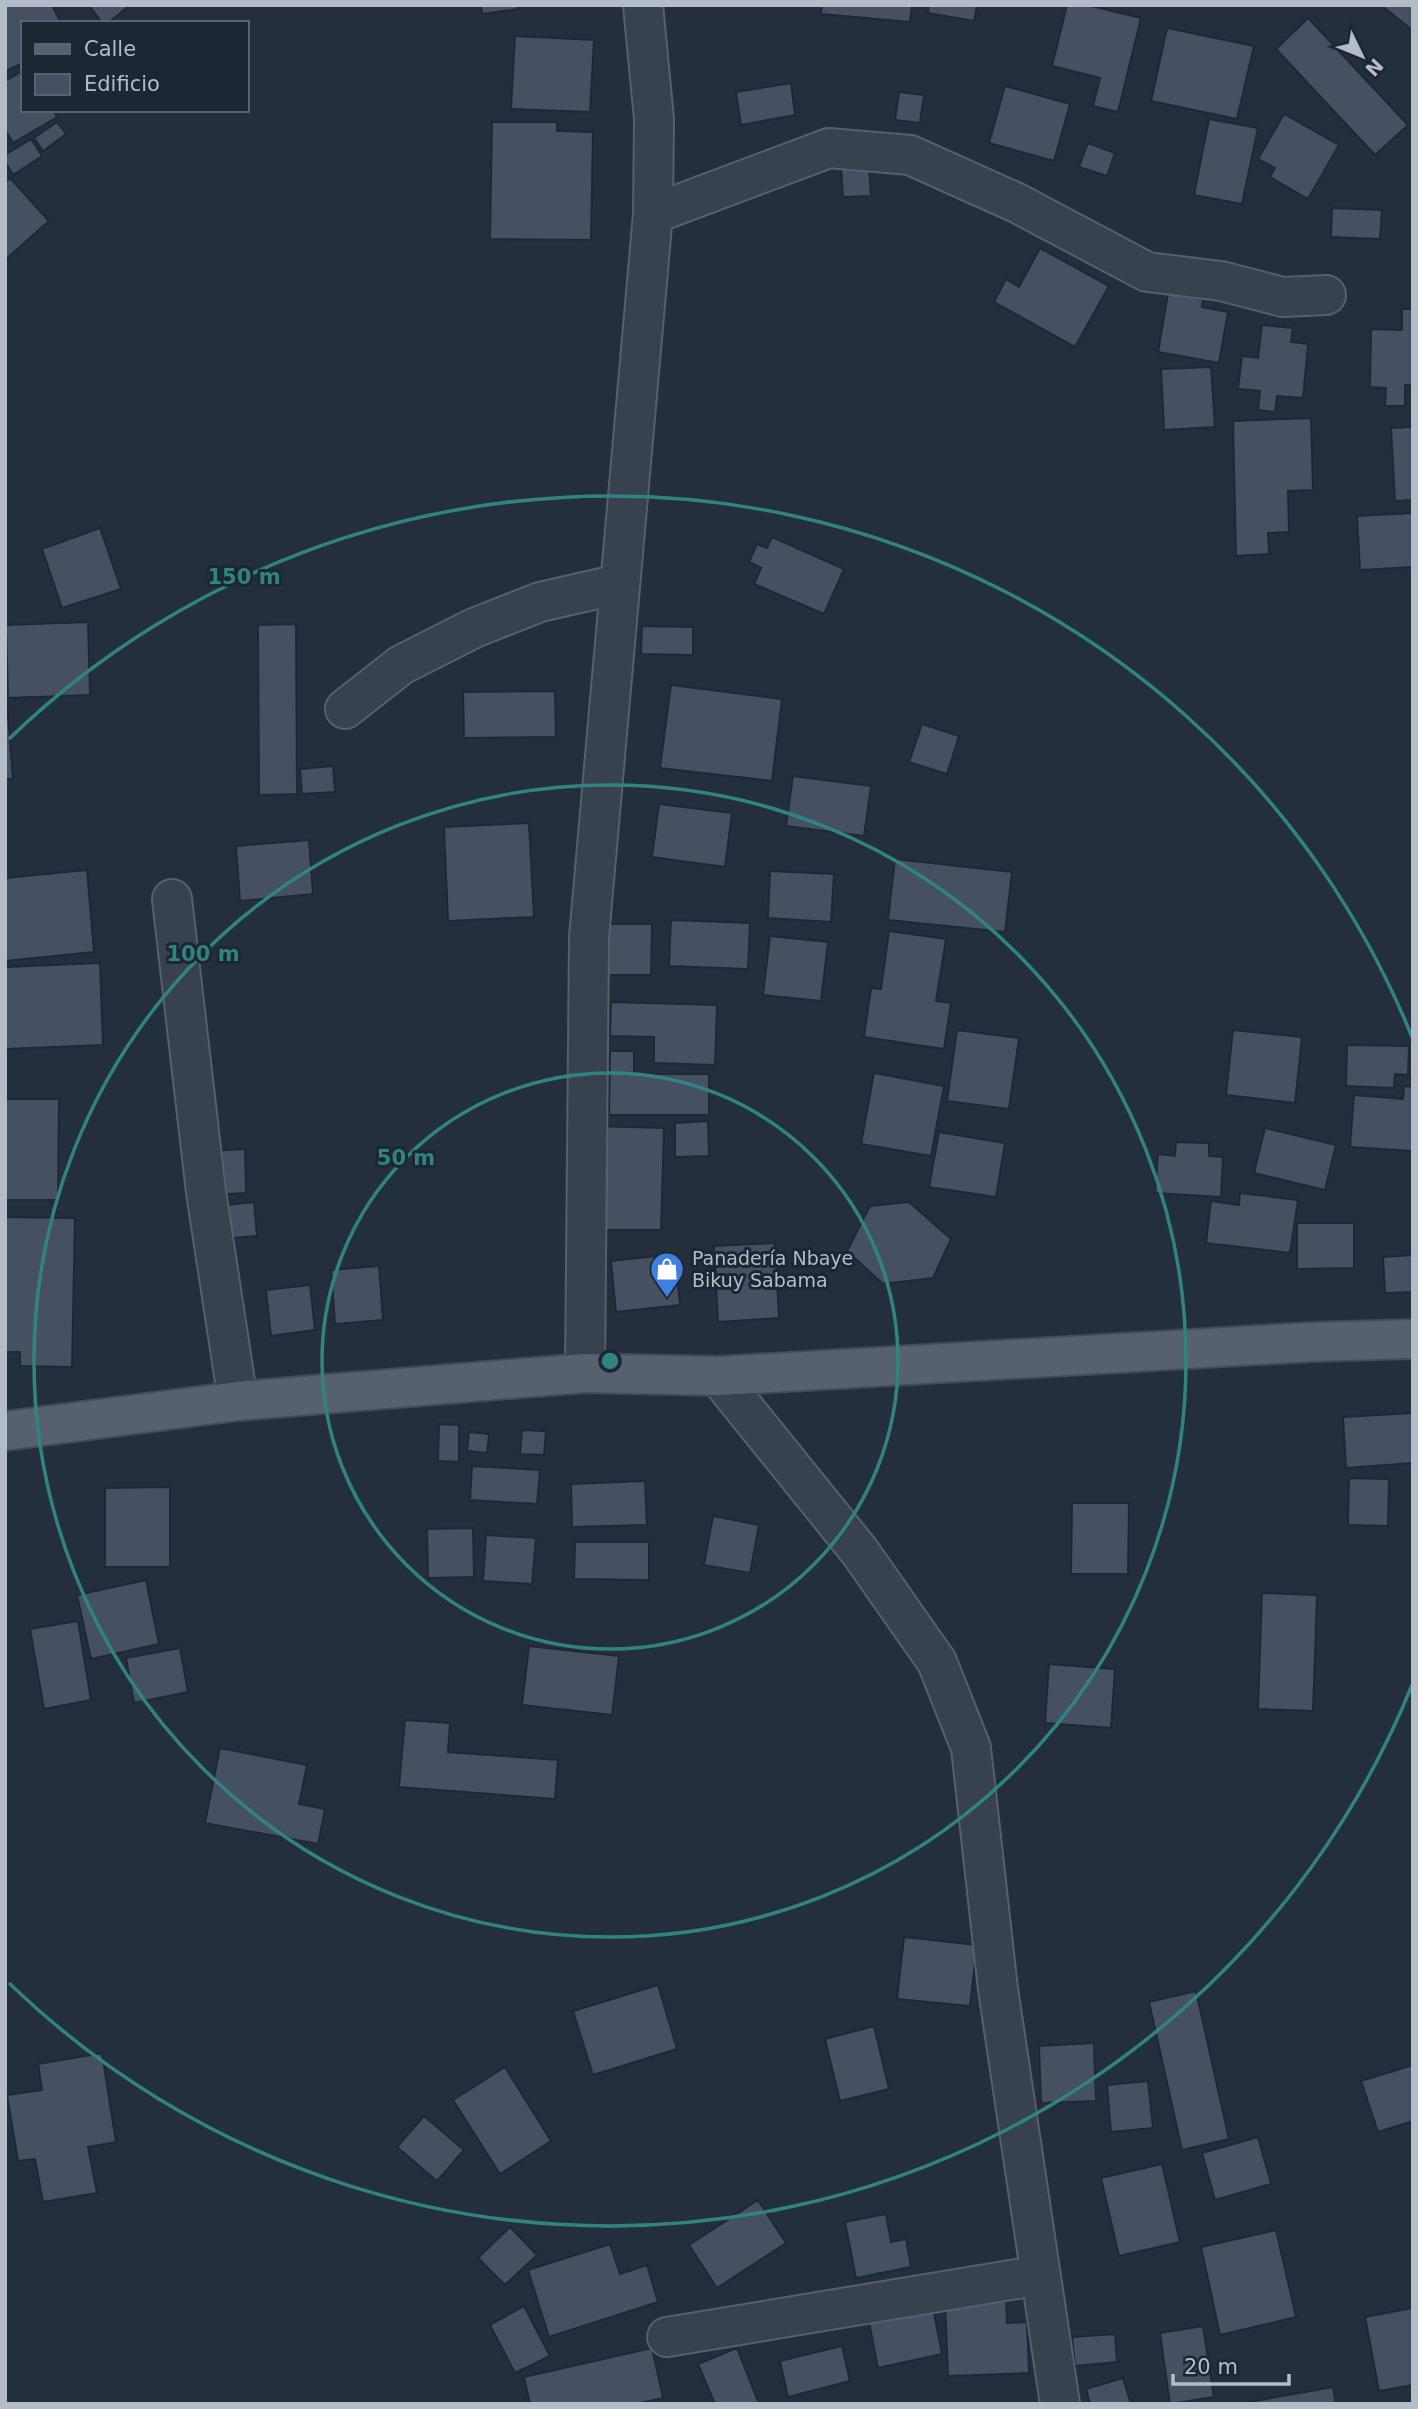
<svg xmlns="http://www.w3.org/2000/svg" width="1418" height="2409" font-family="'DejaVu Sans',sans-serif">
  <rect width="100%" height="100%" fill="#242f3e"/>
  <path fill="#455162" stroke="#1f2835" stroke-width="2" d="M 5,5 L 52,5 L 61,23 L 23,23 L 23,63 L 6,71 Z
    M 89,5 L 130,5 L 108,23 L 102,23 Z
    M 481,5 L 517,5 L 518,9 L 482,14 Z
    M 822,5 L 912,5 L 910,22 L 821,14 Z
    M 929,5 L 977,5 L 974,21 L 928,13 Z
    M 1067,5 L 1087,5 L 1141,18 L 1118,112 L 1093,106 L 1100,78 L 1052,66 Z
    M 1381,5 L 1413,5 L 1413,30 L 1412,30 Z
    M 1308,18 L 1408,125 L 1375,155 L 1276,49 Z
    M 1167,28 L 1254,46 L 1237,119 L 1151,101 Z
    M 515,36 L 594,40 L 590,112 L 511,109 Z
    M 23,71 L 23,110 L 53,110 L 57,117 L 13,143 L 5,129 L 5,81 Z
    M 791,83 L 795,115 L 741,125 L 736,92 Z
    M 1005,86 L 1070,104 L 1054,161 L 989,143 Z
    M 899,92 L 924,95 L 920,123 L 895,120 Z
    M 1284,114 L 1339,145 L 1308,199 L 1270,177 L 1275,168 L 1258,159 Z
    M 1209,119 L 1258,128 L 1242,204 L 1194,195 Z
    M 57,122 L 66,134 L 43,151 L 34,138 Z
    M 492,122 L 557,122 L 557,131 L 593,132 L 591,240 L 490,239 Z
    M 31,139 L 42,156 L 13,175 L 5,161 L 5,155 Z
    M 1088,143 L 1115,153 L 1107,176 L 1079,167 Z
    M 869,167 L 871,196 L 843,197 L 841,168 Z
    M 10,178 L 49,221 L 5,260 L 5,183 Z
    M 1332,208 L 1382,210 L 1380,239 L 1331,237 Z
    M 1040,248 L 1109,286 L 1075,347 L 994,302 L 1006,279 L 1019,287 Z
    M 1168,293 L 1203,299 L 1202,307 L 1228,312 L 1219,363 L 1158,352 Z
    M 1402,309 L 1413,309 L 1413,385 L 1405,385 L 1405,406 L 1385,406 L 1386,388 L 1370,387 L 1371,329 L 1402,330 Z
    M 1262,325 L 1293,328 L 1291,342 L 1308,344 L 1303,398 L 1277,396 L 1275,412 L 1258,410 L 1260,391 L 1238,389 L 1242,356 L 1258,358 Z
    M 1211,367 L 1215,427 L 1164,430 L 1161,369 Z
    M 1311,418 L 1313,490 L 1288,491 L 1289,532 L 1268,533 L 1269,554 L 1236,556 L 1233,421 Z
    M 1413,427 L 1413,500 L 1395,501 L 1391,428 Z
    M 1413,513 L 1413,567 L 1360,570 L 1357,516 Z
    M 100,528 L 121,589 L 62,608 L 42,549 Z
    M 772,537 L 844,569 L 824,614 L 754,584 L 761,568 L 749,562 L 757,544 L 767,548 Z
    M 88,622 L 90,695 L 8,698 L 6,625 Z
    M 296,624 L 297,794 L 259,795 L 258,625 Z
    M 642,626 L 693,627 L 693,655 L 641,654 Z
    M 671,685 L 782,699 L 772,781 L 660,768 Z
    M 555,691 L 556,737 L 464,738 L 463,692 Z
    M 5,701 L 7,701 L 13,779 L 5,779 Z
    M 922,724 L 959,736 L 947,774 L 909,762 Z
    M 333,766 L 335,792 L 302,794 L 300,769 Z
    M 793,776 L 871,786 L 864,836 L 786,826 Z
    M 659,804 L 732,813 L 725,867 L 652,857 Z
    M 529,823 L 534,917 L 448,921 L 444,827 Z
    M 309,840 L 313,894 L 240,901 L 236,846 Z
    M 895,859 L 1012,872 L 1005,932 L 888,920 Z
    M 87,870 L 94,952 L 5,961 L 5,878 Z
    M 770,871 L 834,874 L 831,922 L 768,918 Z
    M 671,920 L 750,923 L 748,969 L 669,966 Z
    M 603,924 L 652,924 L 651,975 L 602,975 Z
    M 889,931 L 946,939 L 936,1001 L 951,1003 L 944,1049 L 864,1037 L 871,988 L 881,989 Z
    M 770,936 L 828,942 L 821,1001 L 763,995 Z
    M 100,963 L 103,1045 L 5,1049 L 5,967 Z
    M 611,1002 L 717,1005 L 715,1065 L 654,1063 L 654,1037 L 610,1036 Z
    M 957,1030 L 1019,1038 L 1009,1109 L 947,1101 Z
    M 1233,1030 L 1302,1037 L 1295,1103 L 1226,1095 Z
    M 1347,1045 L 1409,1046 L 1408,1075 L 1395,1074 L 1394,1088 L 1346,1086 Z
    M 610,1051 L 634,1051 L 634,1074 L 709,1074 L 709,1115 L 609,1115 Z
    M 874,1073 L 944,1086 L 931,1156 L 861,1144 Z
    M 1404,1086 L 1413,1087 L 1413,1151 L 1350,1147 L 1354,1095 L 1403,1099 Z
    M 5,1099 L 59,1099 L 58,1200 L 5,1200 Z
    M 708,1121 L 709,1156 L 675,1157 L 675,1123 Z
    M 595,1126 L 664,1128 L 661,1230 L 600,1230 Z
    M 1265,1128 L 1336,1145 L 1325,1190 L 1254,1173 Z
    M 939,1132 L 1005,1143 L 996,1197 L 929,1187 Z
    M 1176,1142 L 1209,1143 L 1209,1156 L 1223,1157 L 1221,1197 L 1155,1193 L 1158,1154 L 1175,1156 Z
    M 245,1149 L 246,1193 L 212,1195 L 211,1151 Z
    M 1240,1193 L 1298,1200 L 1290,1253 L 1206,1243 L 1211,1201 L 1239,1205 Z
    M 254,1202 L 257,1236 L 220,1239 L 218,1206 Z
    M 909,1202 L 951,1239 L 933,1278 L 883,1284 L 847,1251 L 870,1206 Z
    M 5,1217 L 75,1218 L 72,1367 L 20,1366 L 20,1352 L 5,1352 Z
    M 1297,1223 L 1354,1223 L 1354,1268 L 1297,1269 Z
    M 775,1243 L 779,1318 L 718,1322 L 714,1246 Z
    M 675,1254 L 680,1305 L 616,1312 L 611,1261 Z
    M 1413,1255 L 1413,1292 L 1385,1293 L 1383,1257 Z
    M 379,1266 L 383,1320 L 335,1324 L 331,1270 Z
    M 310,1285 L 315,1330 L 271,1336 L 266,1290 Z
    M 1413,1413 L 1413,1463 L 1346,1468 L 1343,1417 Z
    M 439,1424 L 459,1425 L 459,1462 L 438,1461 Z
    M 522,1430 L 546,1431 L 544,1455 L 520,1454 Z
    M 469,1432 L 489,1434 L 487,1453 L 467,1451 Z
    M 472,1466 L 540,1470 L 537,1504 L 470,1500 Z
    M 1349,1478 L 1389,1479 L 1388,1526 L 1348,1525 Z
    M 645,1481 L 647,1525 L 572,1527 L 571,1484 Z
    M 170,1487 L 170,1567 L 105,1567 L 105,1488 Z
    M 1072,1503 L 1129,1503 L 1128,1574 L 1071,1574 Z
    M 713,1516 L 759,1525 L 750,1573 L 704,1565 Z
    M 473,1528 L 474,1577 L 428,1578 L 427,1529 Z
    M 486,1535 L 536,1538 L 532,1584 L 483,1581 Z
    M 575,1542 L 649,1542 L 649,1580 L 574,1579 Z
    M 146,1580 L 159,1644 L 91,1659 L 77,1595 Z
    M 1262,1593 L 1317,1595 L 1313,1711 L 1258,1709 Z
    M 78,1621 L 91,1700 L 44,1709 L 30,1629 Z
    M 529,1646 L 619,1656 L 612,1715 L 522,1705 Z
    M 180,1648 L 188,1692 L 134,1703 L 126,1658 Z
    M 1049,1664 L 1115,1669 L 1111,1728 L 1045,1723 Z
    M 405,1720 L 450,1723 L 448,1752 L 558,1760 L 555,1799 L 399,1787 Z
    M 220,1748 L 307,1765 L 299,1804 L 325,1809 L 318,1844 L 205,1823 Z
    M 904,1937 L 977,1945 L 970,2006 L 897,1999 Z
    M 658,1985 L 677,2049 L 593,2075 L 573,2011 Z
    M 1196,1991 L 1229,2139 L 1182,2150 L 1149,2002 Z
    M 874,2026 L 889,2089 L 840,2101 L 825,2039 Z
    M 1094,2043 L 1096,2101 L 1041,2103 L 1039,2046 Z
    M 102,2053 L 116,2142 L 88,2147 L 97,2193 L 43,2202 L 35,2159 L 18,2161 L 7,2095 L 42,2090 L 38,2064 Z
    M 1413,2065 L 1413,2121 L 1378,2132 L 1361,2081 Z
    M 505,2067 L 551,2141 L 500,2174 L 453,2100 Z
    M 1148,2081 L 1153,2128 L 1111,2132 L 1107,2085 Z
    M 424,2116 L 464,2150 L 437,2181 L 397,2147 Z
    M 1258,2137 L 1271,2184 L 1215,2200 L 1202,2153 Z
    M 1162,2164 L 1180,2242 L 1119,2256 L 1101,2178 Z
    M 758,2200 L 786,2243 L 717,2288 L 689,2245 Z
    M 886,2214 L 891,2242 L 906,2239 L 911,2267 L 856,2278 L 845,2222 Z
    M 510,2227 L 537,2255 L 505,2285 L 478,2258 Z
    M 1276,2230 L 1296,2317 L 1220,2335 L 1201,2247 Z
    M 610,2244 L 620,2274 L 647,2265 L 658,2302 L 549,2337 L 528,2270 Z
    M 1006,2297 L 1007,2323 L 1027,2322 L 1029,2373 L 948,2376 L 945,2300 Z
    M 932,2303 L 942,2354 L 878,2368 L 868,2317 Z
    M 524,2306 L 550,2356 L 515,2373 L 490,2325 Z
    M 1413,2308 L 1413,2385 L 1379,2391 L 1365,2317 Z
    M 1203,2326 L 1214,2397 L 1170,2404 L 1160,2333 Z
    M 1115,2334 L 1117,2362 L 1075,2366 L 1072,2337 Z
    M 842,2346 L 850,2381 L 788,2397 L 780,2361 Z
    M 652,2348 L 663,2398 L 636,2404 L 530,2404 L 524,2377 Z
    M 737,2348 L 759,2404 L 715,2404 L 698,2364 Z
    M 1123,2378 L 1131,2404 L 1090,2404 L 1086,2389 Z
    M 1333,2387 L 1336,2404 L 1249,2404 L 1249,2402 Z"/>
  <g fill="none" stroke-linecap="round" stroke-linejoin="round">
    <g stroke="#565f6c" stroke-width="42">
      <path id="minor" d="M 653,214 L 829,148 L 910,155 L 1017,203 L 1147,272 L 1221,281 L 1283,297 L 1326,295
        M 345,709 L 401,665 L 474,628 L 540,602 L 619,584
        M 172,899 L 206,1192 L 238,1401
        M 585,1373 L 589,937 L 653,214 L 654,119 L 643,5
        M 718,1376 L 860,1552 L 937,1662 L 971,1748 L 998,1989 L 1060,2404
        M 667,2337 L 1041,2275"/>
    </g>
    <g stroke="#414a57" stroke-width="42">
      <path id="major" d="M 5,1431 L 238,1401 L 585,1373 L 718,1376 L 1311,1342 L 1413,1339"/>
    </g>
    <use href="#minor" stroke="#38414e" stroke-width="38"/>
    <use href="#major" stroke="#56606e" stroke-width="38"/>
  </g>
  <g fill="none" stroke="#308480" stroke-width="3.5">
    <circle cx="610" cy="1361" r="288"/>
    <circle cx="610" cy="1361" r="576"/>
    <path d="M1412 1685A865 865 0 0 1 9 1983M9 739A865 865 0 0 1 1412 1037"/>
  </g>
  <defs>
    <g id="shop-pin" transform="scale(1.75)"><path d="M0 17L-7.5 6A9.5 9.5 0 1 1 7.5 6Z" fill="#3f7fe0" stroke="#1d2633"/><path d="M-5-2.5h2.3a2.7 3.5 0 0 1 5.4 0H5L5.5 6h-11ZM-1.5-2.5h3a1.5 2.3 0 0 0-3 0Z" fill="#fff"/></g>
  </defs>
  <g fill-rule="evenodd">
    <use href="#shop-pin" x="667" y="1269"/>
  </g>
  <g text-anchor="middle" stroke-width="6" stroke-linejoin="round" paint-order="stroke">
    <g font-size="19" fill="#b4bcc9" stroke="#1d2633" text-anchor="start">
      <text x="692" y="1265">Panadería Nbaye<tspan x="692" dy="22">Bikuy Sabama</tspan></text>
    </g>
  </g>
  <circle cx="610" cy="1361" r="10" fill="#308480" stroke="#1d2633" stroke-width="3.5"/>
  <g font-size="21" text-anchor="middle" font-weight="bold" fill="#308480" stroke="#1d2633" stroke-width="6" stroke-linejoin="round" paint-order="stroke">
    <text x="244" y="584">150 m</text>
    <text x="203" y="961">100 m</text>
    <text x="406" y="1165">50 m</text>
  </g>
  <rect width="1418" height="2409" fill="none" stroke="#b4bcc9" stroke-width="14"/>
  <rect x="21" y="21" width="228" height="91" fill="#1d2633" stroke="#59626f" stroke-width="2"/>
  <rect x="35" y="44" width="35" height="10" fill="#56606e" stroke="#59626f" stroke-width="2"/>
  <text x="84" y="56" font-size="21" fill="#b4bcc9">Calle</text>
  <rect x="35" y="74" width="35" height="21" fill="#455162" stroke="#59626f" stroke-width="2"/>
  <text x="84" y="91" font-size="21" fill="#b4bcc9">Edificio</text>
  <g transform="translate(1362 56) rotate(133)" stroke="#1d2633" stroke-width="5" paint-order="stroke">
  <path d="M0-5L12 26L0 18L-12 26Z" fill="#b4bcc9"/>
  <text y="-10" font-size="19" font-weight="bold" text-anchor="middle" fill="#b4bcc9">N</text>
  </g>
  <path d="M1173 2374v10h116v-10" fill="none" stroke="#b4bcc9" stroke-width="3.5"/>
  <text x="1184" y="2374" font-size="21" fill="#b4bcc9" stroke="#1d2633" stroke-width="5" paint-order="stroke">20 m</text>
</svg>
